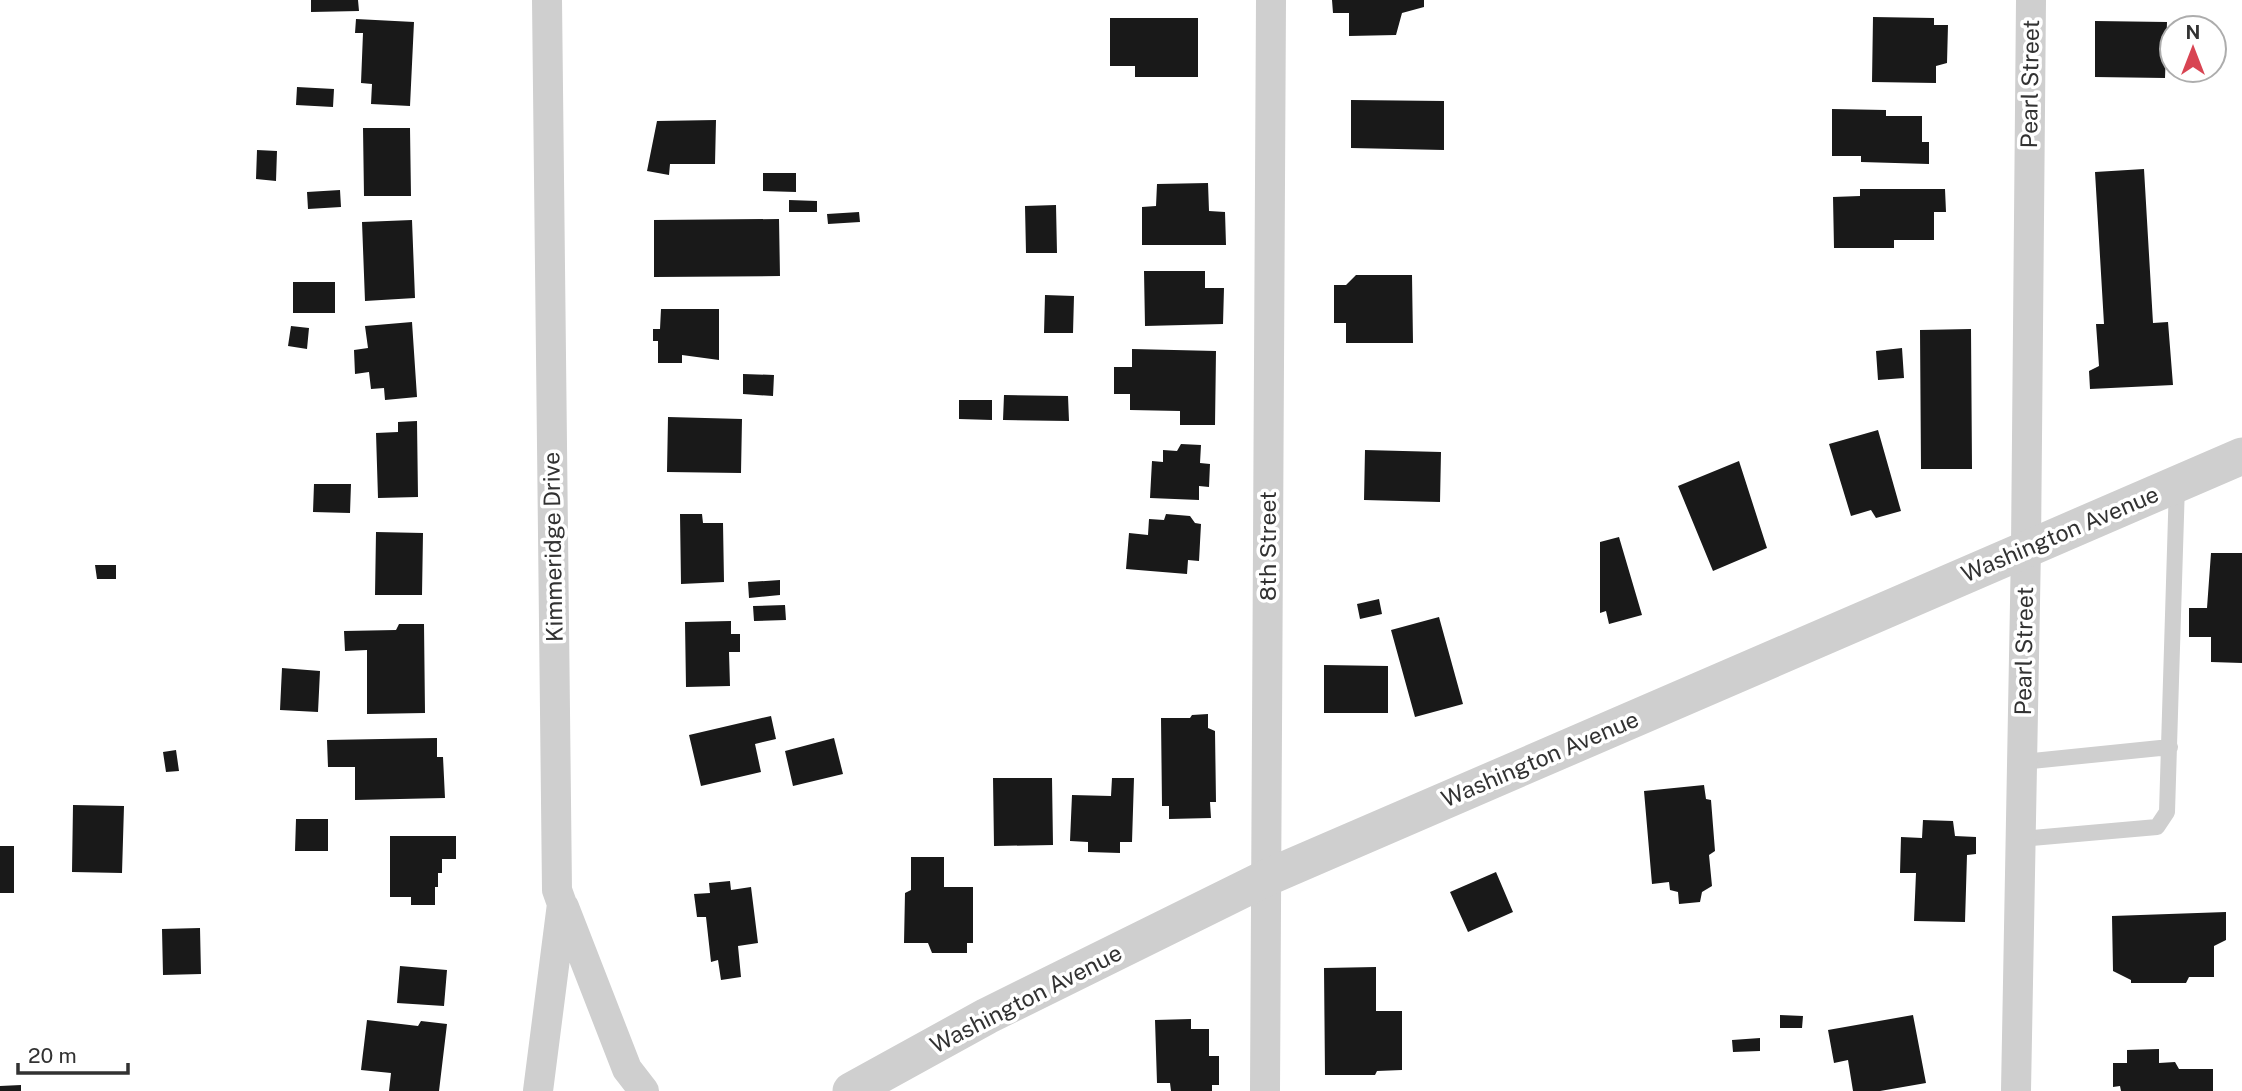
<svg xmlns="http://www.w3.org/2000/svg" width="2242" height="1091" font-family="'Public Sans',sans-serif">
  <rect width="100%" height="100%" fill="#fff"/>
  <path fill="#191919" d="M 311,0 L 358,0 L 359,11 L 311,12 Z
    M 1332,0 L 1424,0 L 1424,7 L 1402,13 L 1396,35 L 1349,36 L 1349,13 L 1333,13 Z
    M 1873,17 L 1934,18 L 1934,25 L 1948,25 L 1947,63 L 1936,66 L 1936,83 L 1872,82 Z
    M 1110,18 L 1198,18 L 1198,77 L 1135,77 L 1135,66 L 1110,66 Z
    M 356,19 L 414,22 L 410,106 L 371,104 L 372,84 L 361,83 L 363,33 L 355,33 Z
    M 2095,21 L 2167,22 L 2165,78 L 2095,77 Z
    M 297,87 L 334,89 L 333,107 L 296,105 Z
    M 1351,100 L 1444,101 L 1444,150 L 1351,148 Z
    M 1832,109 L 1886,110 L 1886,116 L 1922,116 L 1922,142 L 1929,142 L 1929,164 L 1861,162 L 1861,156 L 1832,156 Z
    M 716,120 L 715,164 L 670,164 L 669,175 L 647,171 L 657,121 Z
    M 363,128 L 410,128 L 411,196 L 364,196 Z
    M 257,150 L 277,151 L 276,181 L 256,179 Z
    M 2144,169 L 2153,323 L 2168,322 L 2173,385 L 2090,389 L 2089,371 L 2099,366 L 2096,324 L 2104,324 L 2095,172 Z
    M 763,173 L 796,173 L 796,192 L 763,191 Z
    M 1208,183 L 1209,211 L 1225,212 L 1226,245 L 1142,245 L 1142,207 L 1156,206 L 1157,184 Z
    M 1860,189 L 1945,189 L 1946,212 L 1934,212 L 1934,240 L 1894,240 L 1894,248 L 1834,248 L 1833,197 L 1860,196 Z
    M 340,190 L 341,207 L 308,209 L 307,192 Z
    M 789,200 L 817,201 L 817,212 L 789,212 Z
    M 1056,205 L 1057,253 L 1026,253 L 1025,206 Z
    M 859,212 L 860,222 L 828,224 L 827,214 Z
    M 779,219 L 780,276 L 654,277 L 654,220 Z
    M 412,220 L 415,298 L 365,301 L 362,222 Z
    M 1144,271 L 1205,271 L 1205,288 L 1224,288 L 1223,324 L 1145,326 Z
    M 1356,275 L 1412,275 L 1413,343 L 1346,343 L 1346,323 L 1334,323 L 1334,285 L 1346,285 Z
    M 293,282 L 335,282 L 335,313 L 293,313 Z
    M 1045,295 L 1074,296 L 1073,333 L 1044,333 Z
    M 661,309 L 719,309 L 719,360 L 682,355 L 682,363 L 658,363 L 658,341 L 653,341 L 653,329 L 660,329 Z
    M 412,322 L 417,397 L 385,400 L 384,388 L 371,389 L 369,372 L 355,374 L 354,350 L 368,348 L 365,326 Z
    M 291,326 L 309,328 L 307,349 L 288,346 Z
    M 1971,329 L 1972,469 L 1921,469 L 1920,330 Z
    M 1902,348 L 1904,378 L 1878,380 L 1876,351 Z
    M 1132,349 L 1216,351 L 1215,425 L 1180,425 L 1180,411 L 1130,410 L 1130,394 L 1114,394 L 1114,367 L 1132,367 Z
    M 743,374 L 774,375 L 773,396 L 743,394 Z
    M 1004,395 L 1068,396 L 1069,421 L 1003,420 Z
    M 959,400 L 992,400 L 992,420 L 959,419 Z
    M 668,417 L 742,419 L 741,473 L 667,472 Z
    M 417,421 L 418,497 L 378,498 L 376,433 L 398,432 L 398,422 Z
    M 1878,430 L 1901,511 L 1876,518 L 1871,510 L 1851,516 L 1829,444 Z
    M 1181,444 L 1201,445 L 1200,463 L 1210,464 L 1209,487 L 1199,486 L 1199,500 L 1150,498 L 1152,461 L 1163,462 L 1163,450 L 1177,451 Z
    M 1365,450 L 1441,452 L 1440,502 L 1364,500 Z
    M 1739,461 L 1767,548 L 1713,571 L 1678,486 Z
    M 314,484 L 351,484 L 350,513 L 313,512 Z
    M 680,514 L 702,514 L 703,523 L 723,523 L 724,582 L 681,584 Z
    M 1166,514 L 1190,516 L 1195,523 L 1201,524 L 1199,561 L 1188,560 L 1187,574 L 1126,569 L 1129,533 L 1148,535 L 1149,519 L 1164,520 Z
    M 376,532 L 423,533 L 422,595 L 375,595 Z
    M 1619,537 L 1642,615 L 1609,624 L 1606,611 L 1600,613 L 1600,542 Z
    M 2211,553 L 2242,553 L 2242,663 L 2211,662 L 2211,637 L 2189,637 L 2189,608 L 2207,608 Z
    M 95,565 L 116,565 L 116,579 L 97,579 Z
    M 780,580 L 780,595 L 749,598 L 748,582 Z
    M 1379,599 L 1382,614 L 1360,619 L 1357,604 Z
    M 785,605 L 786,620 L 754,621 L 753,606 Z
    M 1439,617 L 1463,704 L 1415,717 L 1391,630 Z
    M 731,621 L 731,634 L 740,634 L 740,652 L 729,652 L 730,686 L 686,687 L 685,622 Z
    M 399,624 L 424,624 L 425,713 L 367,714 L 367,650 L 345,651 L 344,631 L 396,630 Z
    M 1324,665 L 1388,666 L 1388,713 L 1324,713 Z
    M 282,668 L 320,671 L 318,712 L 280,710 Z
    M 1208,714 L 1208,728 L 1215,731 L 1216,802 L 1210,802 L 1211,818 L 1169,819 L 1169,806 L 1162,806 L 1161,718 L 1190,718 L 1192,715 Z
    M 771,716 L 776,739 L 755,744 L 761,772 L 701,786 L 689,735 Z
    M 437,738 L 437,757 L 443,757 L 445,798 L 355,800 L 355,767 L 328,767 L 327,740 Z
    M 834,738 L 843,774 L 793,786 L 785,751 Z
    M 176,750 L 179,771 L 166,772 L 163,752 Z
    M 993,778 L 1052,778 L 1053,845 L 994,846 Z
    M 1112,778 L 1134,778 L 1132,842 L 1120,842 L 1120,853 L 1088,852 L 1088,842 L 1070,841 L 1072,795 L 1111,796 Z
    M 1704,785 L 1706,799 L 1711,800 L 1715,851 L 1709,855 L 1712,886 L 1702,892 L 1700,902 L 1679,904 L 1678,892 L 1670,890 L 1669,882 L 1652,884 L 1644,791 Z
    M 73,805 L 124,806 L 122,873 L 72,872 Z
    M 296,819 L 328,819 L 328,851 L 295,851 Z
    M 1923,820 L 1953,821 L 1955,836 L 1976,837 L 1976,854 L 1967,855 L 1965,922 L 1914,921 L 1916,873 L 1900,873 L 1901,837 L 1922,838 Z
    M 390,836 L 456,836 L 456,859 L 442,859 L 442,873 L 438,873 L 438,887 L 435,887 L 435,905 L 411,905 L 411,897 L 390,897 Z
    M 0,846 L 14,846 L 14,893 L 0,893 Z
    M 911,857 L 944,857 L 944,887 L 973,887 L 973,943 L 967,943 L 967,953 L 932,953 L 928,943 L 904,943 L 905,893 L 911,890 Z
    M 1496,872 L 1513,912 L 1468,932 L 1450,892 Z
    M 730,881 L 731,890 L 751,887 L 758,943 L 738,946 L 741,977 L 721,980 L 718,960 L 711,962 L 706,917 L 697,917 L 694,894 L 710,893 L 709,883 Z
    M 2226,912 L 2226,940 L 2214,946 L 2214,977 L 2189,977 L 2186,983 L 2131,983 L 2131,980 L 2113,971 L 2112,916 Z
    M 200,928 L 201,974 L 163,975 L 162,929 Z
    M 400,966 L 447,970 L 444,1006 L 397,1003 Z
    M 1376,967 L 1376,1011 L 1402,1011 L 1402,1070 L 1377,1071 L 1375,1075 L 1325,1075 L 1324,968 Z
    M 1780,1015 L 1803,1016 L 1802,1028 L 1780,1028 Z
    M 1913,1015 L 1926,1083 L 1880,1091 L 1853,1091 L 1848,1060 L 1834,1063 L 1828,1030 Z
    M 1191,1019 L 1191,1029 L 1209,1029 L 1209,1056 L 1219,1056 L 1219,1085 L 1212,1085 L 1212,1091 L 1171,1091 L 1170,1083 L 1157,1083 L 1155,1020 Z
    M 367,1020 L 418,1026 L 421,1021 L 447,1024 L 439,1091 L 389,1091 L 391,1073 L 361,1070 Z
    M 1760,1038 L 1760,1051 L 1733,1052 L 1732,1040 Z
    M 2159,1049 L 2159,1063 L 2175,1062 L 2179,1069 L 2213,1069 L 2213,1091 L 2121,1091 L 2120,1086 L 2113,1087 L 2113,1063 L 2127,1063 L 2127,1050 Z
    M 21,1085 L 21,1091 L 0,1091 L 0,1086 Z"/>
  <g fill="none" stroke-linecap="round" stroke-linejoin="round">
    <path stroke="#cfcfcf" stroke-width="16" d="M 2022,762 L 2170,747
      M 2020,839 L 2157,827 L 2167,812 L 2177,484"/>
    <path stroke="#cfcfcf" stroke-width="30" d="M 564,907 L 627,1069 L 644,1091
      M 538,1091 L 562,904 L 557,890 L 547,0
      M 1265,1091 L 1271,0
      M 2016,1091 L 2026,548 L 2031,0"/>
    <path stroke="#cfcfcf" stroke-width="37" d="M 851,1091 L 987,1016 L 1266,878 L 2242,456"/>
  </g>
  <g text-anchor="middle" stroke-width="7" stroke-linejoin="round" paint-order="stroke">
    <g font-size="23" fill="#323232" stroke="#fff">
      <text transform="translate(2030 84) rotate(-89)" y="8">Pearl Street</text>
      <text transform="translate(2060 534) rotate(-23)" y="8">Washington Avenue</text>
      <text transform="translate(1268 546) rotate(-90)" y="8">8th Street</text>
      <text transform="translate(553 547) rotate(-91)" y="8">Kimmeridge Drive</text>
      <text transform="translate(2024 651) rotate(-89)" y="8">Pearl Street</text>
      <text transform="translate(1540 759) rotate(-23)" y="8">Washington Avenue</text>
      <text transform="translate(1026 999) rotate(-27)" y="8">Washington Avenue</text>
    </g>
  </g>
  <g transform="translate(2193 49)"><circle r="33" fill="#ffffff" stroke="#adadad" stroke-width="2"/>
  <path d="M0-5L12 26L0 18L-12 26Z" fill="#d84452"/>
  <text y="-10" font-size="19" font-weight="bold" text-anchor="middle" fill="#323232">N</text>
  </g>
  <path d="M18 1063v10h110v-10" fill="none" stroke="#323232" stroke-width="3.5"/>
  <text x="28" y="1063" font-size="21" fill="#323232" stroke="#ffffff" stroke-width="5" paint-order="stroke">20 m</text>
</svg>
